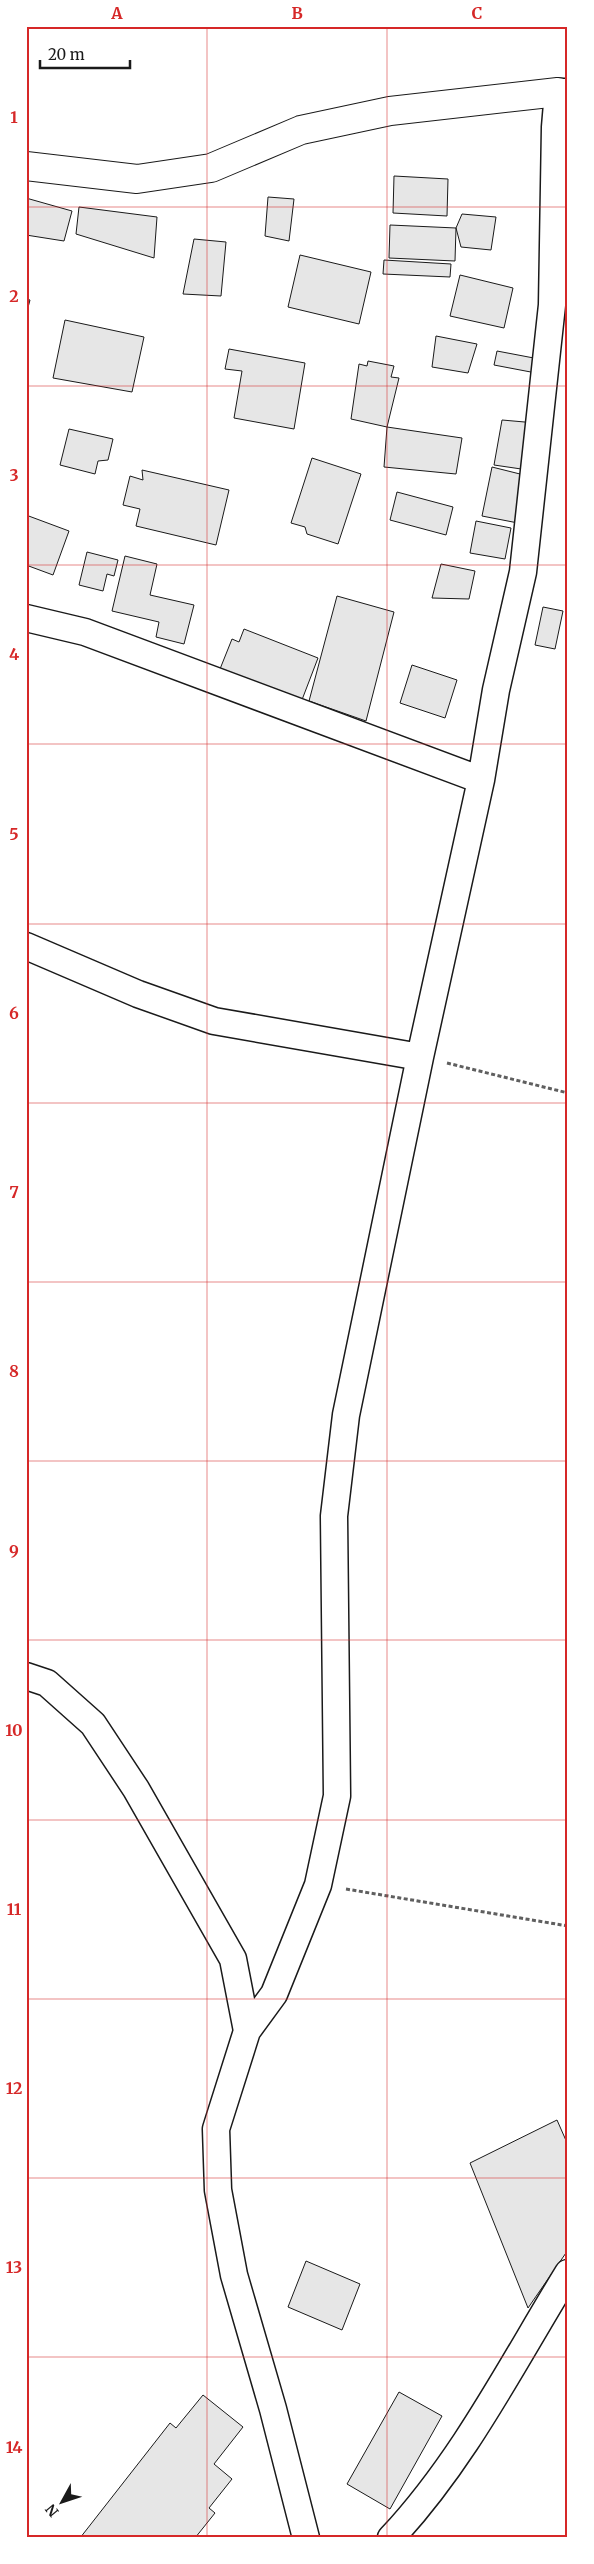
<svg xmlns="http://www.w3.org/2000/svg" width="594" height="2564" font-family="Merriweather,serif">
  <rect width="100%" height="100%" fill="#fff"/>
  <path fill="#e6e6e6" stroke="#1a1a1a" d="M 394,176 L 448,179 L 447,216 L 393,213 Z
    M 268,197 L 294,199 L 289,241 L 265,236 Z
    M 26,198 L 72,211 L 64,241 L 26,235 Z
    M 79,207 L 157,217 L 154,258 L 76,234 Z
    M 462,214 L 496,217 L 491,250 L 461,247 L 456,228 Z
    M 390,225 L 456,228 L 455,261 L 389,258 Z
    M 194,239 L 226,242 L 221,296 L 183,294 Z
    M 300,255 L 371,272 L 359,324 L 288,307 Z
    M 384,260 L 451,264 L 450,277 L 383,274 Z
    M 460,275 L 513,288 L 504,328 L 450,316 Z
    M 26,299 L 30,300 L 26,315 Z
    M 65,320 L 144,337 L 132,392 L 53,378 Z
    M 436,336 L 477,344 L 468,373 L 432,367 Z
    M 229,349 L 305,363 L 294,429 L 234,418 L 242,371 L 225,369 Z
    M 497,351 L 539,359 L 536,373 L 494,365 Z
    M 368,361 L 394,366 L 391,377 L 399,378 L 387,427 L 351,419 L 359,364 L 367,366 Z
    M 502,420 L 536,423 L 528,470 L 494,465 Z
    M 387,427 L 462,438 L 456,474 L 384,467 Z
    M 69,429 L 113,439 L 108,460 L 98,461 L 95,474 L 60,465 Z
    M 312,458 L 361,474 L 338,544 L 307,534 L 305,527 L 291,523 Z
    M 492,467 L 528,476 L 518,523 L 482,516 Z
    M 142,470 L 229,490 L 216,545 L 136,526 L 140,509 L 123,505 L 130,476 L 143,480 Z
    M 397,492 L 453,507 L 446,535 L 390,520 Z
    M 26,515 L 69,531 L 53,575 L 26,565 Z
    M 476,521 L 511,528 L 505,559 L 470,553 Z
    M 87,552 L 118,560 L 114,576 L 107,574 L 103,591 L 79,585 Z
    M 125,556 L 157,564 L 150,595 L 194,605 L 184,644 L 156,637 L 159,622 L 112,611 Z
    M 441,564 L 475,571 L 469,599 L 432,598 Z
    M 337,596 L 394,612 L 366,721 L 309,701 Z
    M 543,607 L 563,611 L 555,649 L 535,645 Z
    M 244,629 L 318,658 L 300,705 L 218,674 L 232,639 L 239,642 Z
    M 412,665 L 457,680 L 445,718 L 400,703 Z
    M 557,2120 L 568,2145 L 568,2250 L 528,2308 L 470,2163 Z
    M 306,2261 L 360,2284 L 342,2330 L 288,2307 Z
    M 399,2392 L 442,2416 L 390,2509 L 347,2484 Z
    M 203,2395 L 243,2427 L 214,2464 L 232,2479 L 209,2508 L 215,2513 L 195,2538 L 80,2538 L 170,2423 L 176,2428 Z"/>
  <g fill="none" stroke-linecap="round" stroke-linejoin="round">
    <g stroke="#1a1a1a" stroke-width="29">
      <path id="minor" d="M 26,618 L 85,632 L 481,780
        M 26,946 L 138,994 L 214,1021 L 420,1057
        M 26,1676 L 47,1683 L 93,1724 L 136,1789 L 233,1959 L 247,2031
        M 306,2538 L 273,2409 L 234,2275 L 218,2190 L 216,2129 L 247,2031 L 274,1994 L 318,1885 L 337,1796 L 334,1516 L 346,1415 L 420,1057 L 481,780 L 496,690 L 523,572 L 552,305 L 555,127 L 558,92 L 568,92
        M 391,2538 C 464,2460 512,2364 568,2273"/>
    </g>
    <g stroke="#1a1a1a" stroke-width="30">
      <path id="tertiary" d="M 26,166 L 137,179 L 211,168 L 301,130 L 390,111 L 558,92"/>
    </g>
    <path stroke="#5f5f5f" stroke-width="3" stroke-dasharray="4 2.5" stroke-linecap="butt" d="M 447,1063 L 568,1093
      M 346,1889 L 568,1926"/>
    <use href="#minor" stroke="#fff" stroke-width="26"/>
    <use href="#tertiary" stroke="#fff" stroke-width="28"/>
  </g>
  <path fill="none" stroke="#d62828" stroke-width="1" stroke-opacity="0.55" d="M 207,26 L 207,2538M 387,26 L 387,2538M 26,207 L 568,207M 26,386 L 568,386M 26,565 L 568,565M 26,744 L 568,744M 26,924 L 568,924M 26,1103 L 568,1103M 26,1282 L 568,1282M 26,1461 L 568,1461M 26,1640 L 568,1640M 26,1820 L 568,1820M 26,1999 L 568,1999M 26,2178 L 568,2178M 26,2357 L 568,2357"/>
  <rect width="594" height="2564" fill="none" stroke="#ffffff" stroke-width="55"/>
  <g transform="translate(62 2502) rotate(230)" stroke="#ffffff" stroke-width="4" paint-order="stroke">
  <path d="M0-4L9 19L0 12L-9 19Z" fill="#1a1a1a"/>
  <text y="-8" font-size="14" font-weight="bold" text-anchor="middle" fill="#1a1a1a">N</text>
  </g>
  <path d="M40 60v8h90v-8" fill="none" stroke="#1a1a1a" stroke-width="2.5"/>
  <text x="48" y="60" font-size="15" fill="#1a1a1a" stroke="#ffffff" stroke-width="4" paint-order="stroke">20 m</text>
  <rect x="28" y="28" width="538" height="2508" fill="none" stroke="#d62828" stroke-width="2"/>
  <g font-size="16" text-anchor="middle" font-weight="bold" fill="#d62828">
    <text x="117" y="19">A</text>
    <text x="297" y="19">B</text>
    <text x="477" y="19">C</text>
    <text x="14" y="123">1</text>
    <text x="14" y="302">2</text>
    <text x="14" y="481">3</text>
    <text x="14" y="660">4</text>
    <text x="14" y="840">5</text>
    <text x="14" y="1019">6</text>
    <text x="14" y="1198">7</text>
    <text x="14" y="1377">8</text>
    <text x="14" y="1557">9</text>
    <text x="14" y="1736">10</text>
    <text x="14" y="1915">11</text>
    <text x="14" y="2094">12</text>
    <text x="14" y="2273">13</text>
    <text x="14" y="2453">14</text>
  </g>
</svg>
